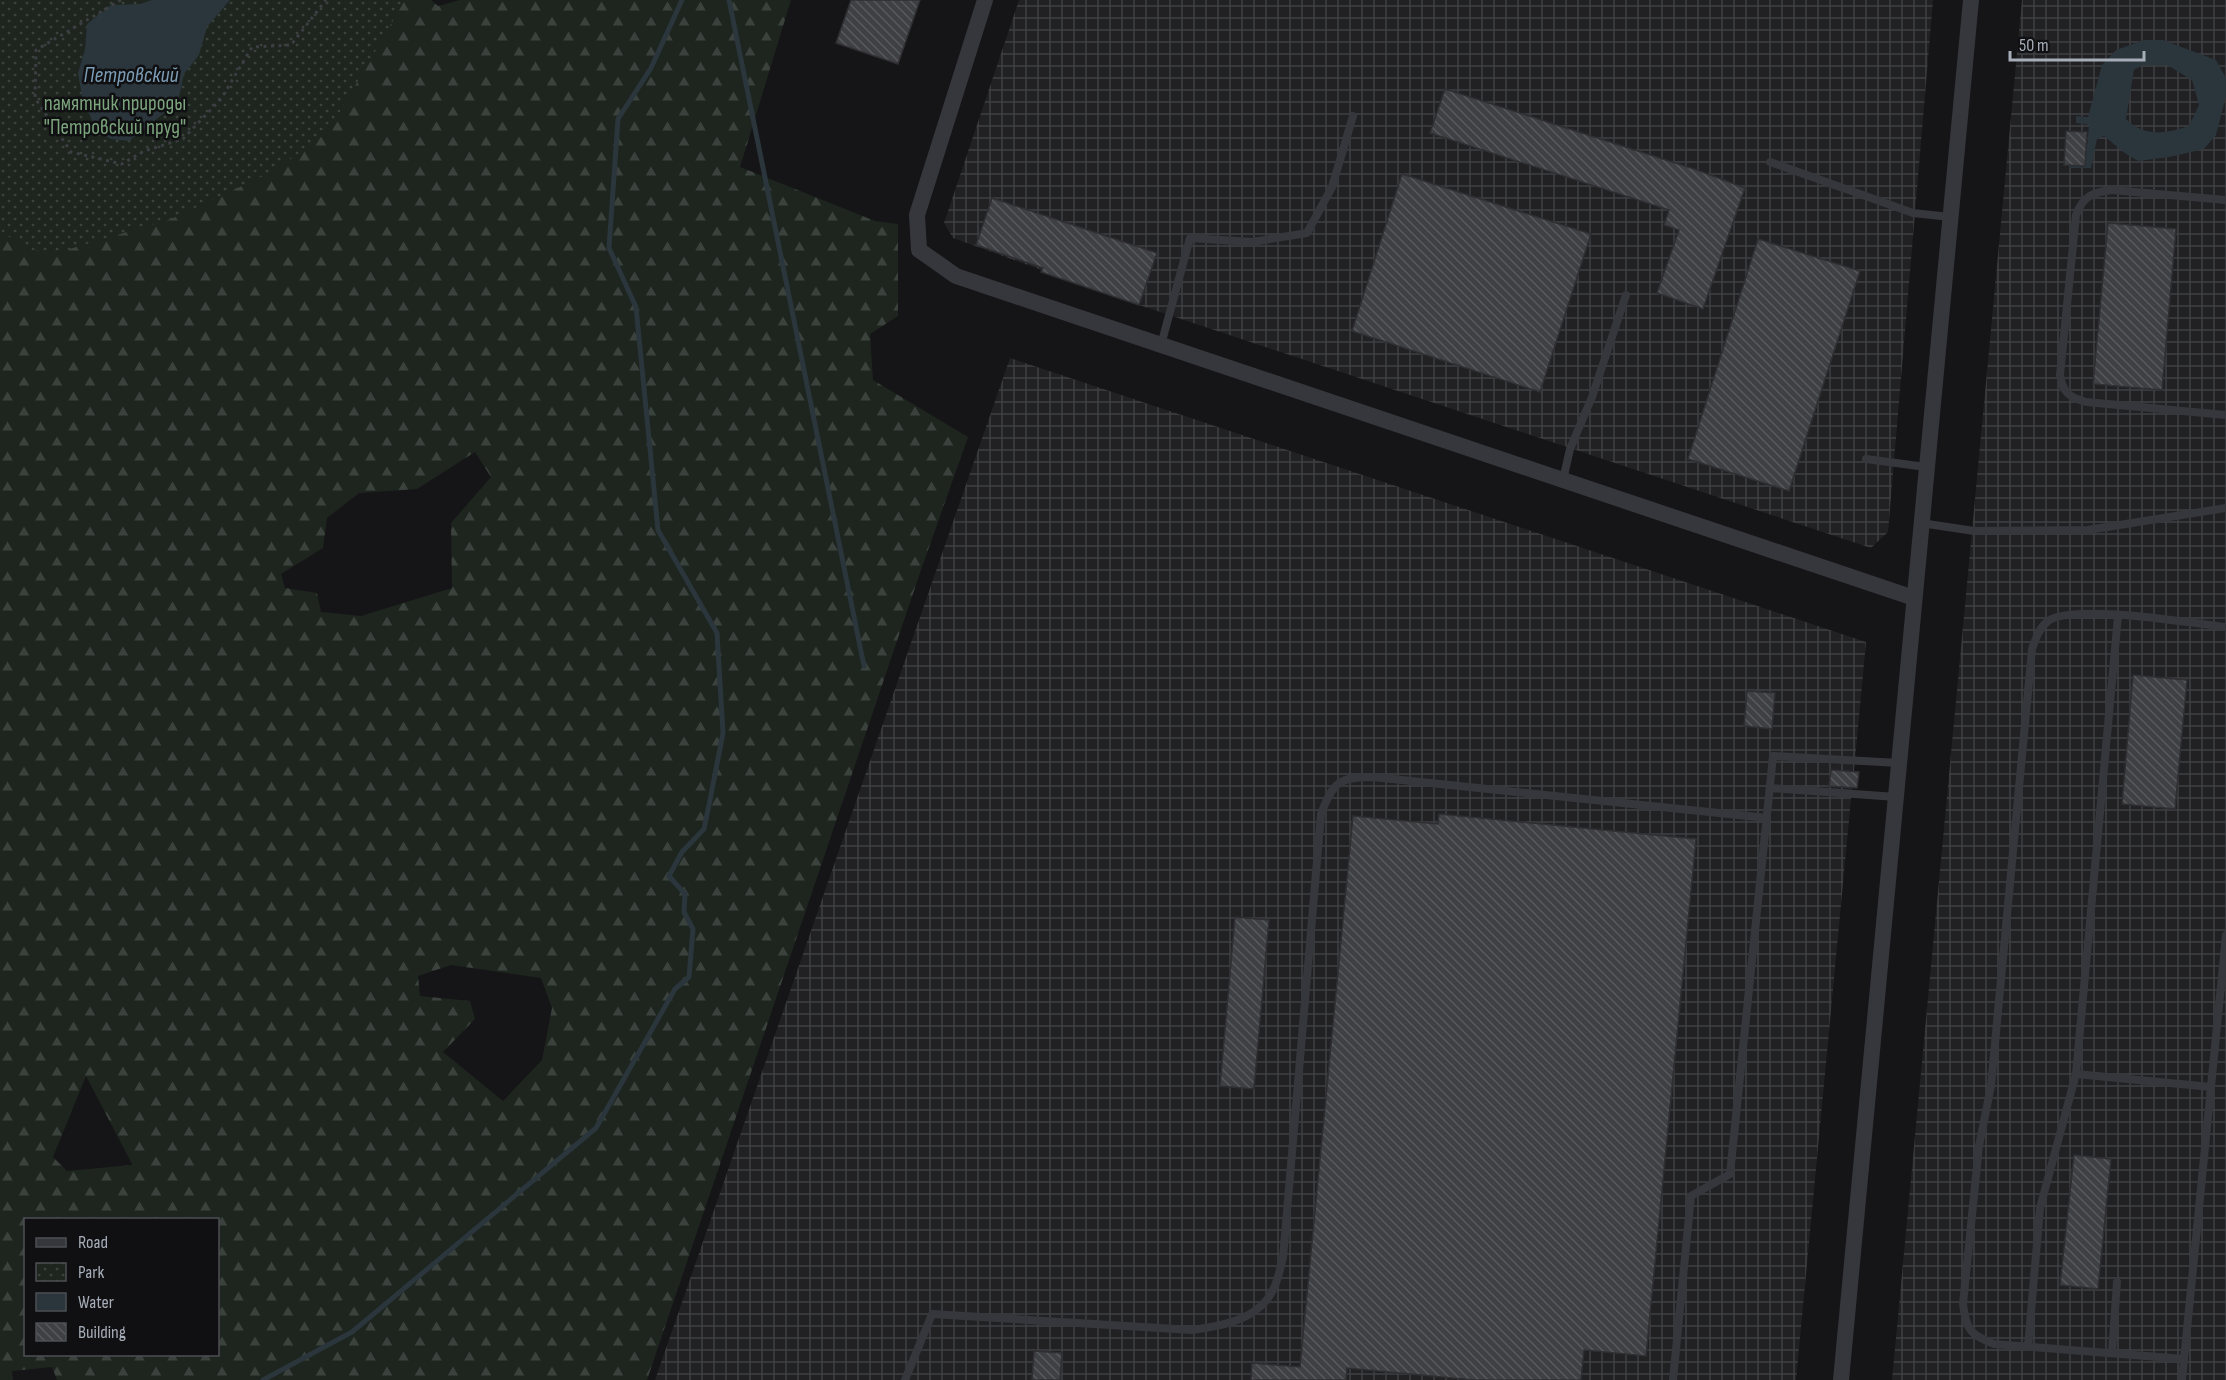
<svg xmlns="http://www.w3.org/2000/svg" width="2226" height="1380" font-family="'Sofia Sans Condensed',sans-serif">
  <defs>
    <pattern id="industrial-grid" width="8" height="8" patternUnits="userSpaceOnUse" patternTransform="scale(1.5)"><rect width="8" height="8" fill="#212124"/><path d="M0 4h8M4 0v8" fill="none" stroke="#3e3f42"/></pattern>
    <pattern id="forest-firs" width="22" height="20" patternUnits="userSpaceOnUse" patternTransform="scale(1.5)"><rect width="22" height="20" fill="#1d251e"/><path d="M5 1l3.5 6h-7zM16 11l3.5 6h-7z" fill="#3b423d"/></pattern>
    <pattern id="park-dots" width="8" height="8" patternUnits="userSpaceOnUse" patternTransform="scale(1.5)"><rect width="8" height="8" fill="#1d251e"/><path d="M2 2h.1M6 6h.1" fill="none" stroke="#3b423d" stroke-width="1.8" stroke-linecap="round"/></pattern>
    <pattern id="building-back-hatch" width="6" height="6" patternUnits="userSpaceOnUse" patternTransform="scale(1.5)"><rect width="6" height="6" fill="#3f4044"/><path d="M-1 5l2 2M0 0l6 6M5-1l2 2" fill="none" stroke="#58595d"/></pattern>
  </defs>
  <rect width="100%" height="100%" fill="#151517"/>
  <path fill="url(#industrial-grid)" d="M 1019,0 L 1933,0 L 1888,532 L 1871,548 L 1139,305 L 953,238 L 944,223 Z
    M 2022,0 L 2226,0 L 2226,1380 L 1892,1380 Z
    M 1010,358 L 1866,642 L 1854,771 L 1859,772 L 1857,788 L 1852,788 L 1796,1380 L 655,1380 Z"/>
  <path fill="url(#forest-firs)" fill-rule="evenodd" d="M 230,0 L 431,0 L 438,6 L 460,0 L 791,0 L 740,167 L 875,221 L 898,224 L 898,316 L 870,334 L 873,380 L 968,437 L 921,570 L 647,1380 L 57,1380 L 52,1367 L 12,1371 L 13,1380 L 0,1380 L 0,23 ZM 475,452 L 491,477 L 451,523 L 452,588 L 361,616 L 321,612 L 317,593 L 285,588 L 281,574 L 323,548 L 327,518 L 359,493 L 417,489 ZM 451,965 L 541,978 L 552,1008 L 542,1060 L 503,1101 L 443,1052 L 475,1019 L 470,1001 L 420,996 L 418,976 ZM 86,1076 L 132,1164 L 132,1165 L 67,1171 L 53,1157 ZM 26,1220 L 218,1220 L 218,1354 L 26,1354 Z"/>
  <path fill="url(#park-dots)" d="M 0,0 L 405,0 L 328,132 L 274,171 L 171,219 L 56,253 L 26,249 L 0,230 Z"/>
  <path fill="#2b353c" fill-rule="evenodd" d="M 152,0 L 230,0 L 207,27 L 199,55 L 184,74 L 178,102 L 129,141 L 111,139 L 97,132 L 82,97 L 78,73 L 85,49 L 87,24 L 111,5 L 140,4 Z
    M 2144,40 L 2163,40 L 2216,60 L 2226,78 L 2226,96 L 2216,135 L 2204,149 L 2170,157 L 2138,161 L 2126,154 L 2104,136 L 2097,139 L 2091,168 L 2069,168 L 2070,156 L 2086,156 L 2089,125 L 2076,123 L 2076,116 L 2088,117 L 2102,65 L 2116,50 ZM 2143,65 L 2167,65 L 2192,80 L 2199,105 L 2189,126 C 2166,134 2144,137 2126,119 L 2134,70 Z"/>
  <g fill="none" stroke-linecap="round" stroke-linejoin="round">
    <path stroke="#2b353c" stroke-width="5" d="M 729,0 L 864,666
      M 263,1380 L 352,1332 L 596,1128 L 675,989 L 689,977 L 693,929 L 684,912 L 685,894 L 669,876 L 682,852 L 704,829 L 710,800 L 723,733 L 717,633 L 658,530 L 636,307 L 609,248 L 618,119 L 651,68 L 682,0"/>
  </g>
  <path fill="url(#building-back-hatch)" stroke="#2f2f33" stroke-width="1.5" d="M 851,0 L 920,0 L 898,64 L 836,43 Z
    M 1445,89 L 1697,170 L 1745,188 L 1703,309 L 1657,293 L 1679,230 L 1664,225 L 1669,210 L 1430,133 Z
    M 2066,131 L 2087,132 L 2085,166 L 2064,165 Z
    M 1402,174 L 1591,234 L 1540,392 L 1352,331 Z
    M 992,198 L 1157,253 L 1139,305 L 1041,272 L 1043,268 L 976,245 Z
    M 2108,223 L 2176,229 L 2162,390 L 2093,384 Z
    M 1758,239 L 1860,271 L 1789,491 L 1688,459 Z
    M 2133,675 L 2187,680 L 2175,809 L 2122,804 Z
    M 1747,691 L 1775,693 L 1772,729 L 1744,726 Z
    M 1831,770 L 1859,772 L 1857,788 L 1829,786 Z
    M 1439,814 L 1696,839 L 1646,1356 L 1584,1350 L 1581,1380 L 1474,1380 L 1347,1368 L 1346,1380 L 1251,1380 L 1252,1363 L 1300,1367 L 1353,816 L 1438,824 Z
    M 1235,917 L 1269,920 L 1254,1089 L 1220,1086 Z
    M 2074,1155 L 2111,1159 L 2098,1289 L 2060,1285 Z
    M 1034,1351 L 1062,1353 L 1060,1380 L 1032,1380 Z"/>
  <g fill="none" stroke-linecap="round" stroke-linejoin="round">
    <path stroke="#3c3e43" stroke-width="3" stroke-dasharray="3 4.5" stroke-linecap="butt" d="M 121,0 L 36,50 L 35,98 L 71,152 L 122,164 L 144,151 L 183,139 L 221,99 L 252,47 L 291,45 L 326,0"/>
    <path stroke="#36373c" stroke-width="8" d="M 1770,162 L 1913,213 L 1950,217
      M 2226,200 L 2112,190 C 2093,192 2083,196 2076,215 L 2060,375 C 2063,393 2069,397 2086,402 L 2226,415
      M 1161,345 L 1190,238 L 1252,242 L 1307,233 L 1332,187 L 1353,116
      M 1866,459 L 1926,467
      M 1563,480 L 1570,449 L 1592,397 L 1626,295
      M 1921,523 L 1974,531 L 2088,530 L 2226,508
      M 1770,788 L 1896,797
      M 2076,1074 L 2211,1087
      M 2028,1347 L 2040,1208 L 2076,1074 L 2118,616
      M 2112,1353 L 2117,1282
      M 2184,1359 L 1994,1344 C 1970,1335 1966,1329 1963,1304 L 1979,1146 L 1991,1086 L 2032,649 C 2036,638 2039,628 2048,621 C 2073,603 2191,623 2226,627
      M 905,1380 L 932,1314 L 1192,1330 C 1222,1326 1258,1320 1273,1290 C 1278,1281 1280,1268 1283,1258 L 1321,814 C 1333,782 1339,777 1373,777 L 1767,818
      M 1673,1380 L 1691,1196 L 1730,1174 L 1773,756 L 1899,763
      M 2182,1380 L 2226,935"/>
    <path stroke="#36373c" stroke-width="16" d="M 985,0 L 917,215 L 919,250 L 956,276 L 1914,598
      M 1841,1380 L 1971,0"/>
  </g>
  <g text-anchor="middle" stroke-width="5" stroke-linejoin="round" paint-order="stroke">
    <g font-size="21" fill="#7ca47d" stroke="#101012">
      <text x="115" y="110">памятник природы<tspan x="115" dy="24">"Петровский пруд"</tspan></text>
    </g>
    <g font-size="22" font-style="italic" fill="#7c9db5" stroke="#101012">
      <text x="131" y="82">Петровский</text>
    </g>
  </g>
  <rect x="24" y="1218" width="195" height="138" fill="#101012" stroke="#4c4f54" stroke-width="1.5"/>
  <rect x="36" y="1238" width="30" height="9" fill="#36373c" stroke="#4c4f54" stroke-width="1.5"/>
  <text x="78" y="1248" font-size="18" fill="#a6adb8">Road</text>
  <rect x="36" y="1263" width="30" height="18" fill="url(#park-dots)" stroke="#4c4f54" stroke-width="1.5"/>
  <text x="78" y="1278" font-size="18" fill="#a6adb8">Park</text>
  <rect x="36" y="1293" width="30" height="18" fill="#2b353c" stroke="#4c4f54" stroke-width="1.5"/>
  <text x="78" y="1308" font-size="18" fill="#a6adb8">Water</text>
  <rect x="36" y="1323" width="30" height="18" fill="url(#building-back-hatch)" stroke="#4c4f54" stroke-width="1.5"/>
  <text x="78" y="1338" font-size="18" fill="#a6adb8">Building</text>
  <path d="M2010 51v9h134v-9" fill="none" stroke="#a6adb8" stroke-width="3"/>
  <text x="2019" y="51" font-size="18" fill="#a6adb8" stroke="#101012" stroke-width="4.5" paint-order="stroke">50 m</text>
</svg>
